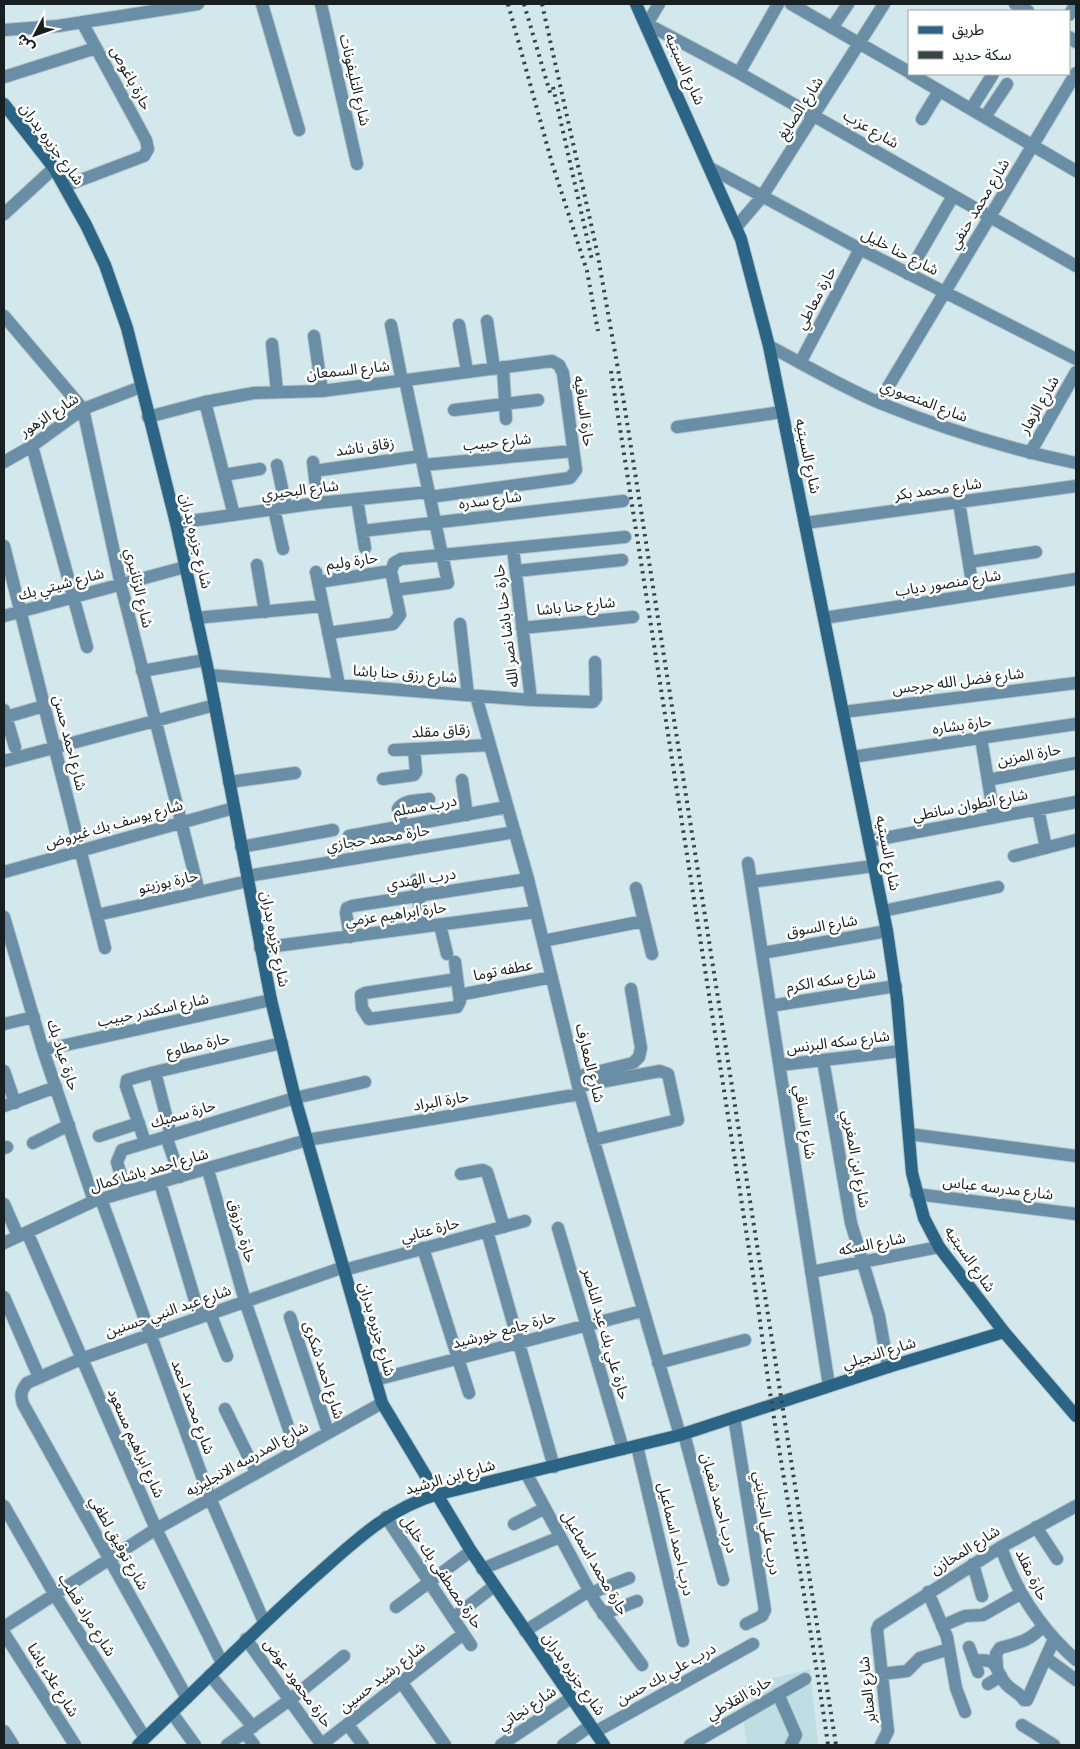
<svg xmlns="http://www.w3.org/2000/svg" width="1080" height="1749" font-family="Ubuntu,'Noto Sans Arabic',sans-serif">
  <rect width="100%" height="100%" fill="#d2e8ed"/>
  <path fill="#bfdee4" d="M 810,1669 L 818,1745 L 747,1745 L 739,1687 Z"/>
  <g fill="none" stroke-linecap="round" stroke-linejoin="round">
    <g stroke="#b0c4c8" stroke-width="14">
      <path id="street" d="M 262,4 L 299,130
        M 321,4 L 357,164
        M 659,4 L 647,24 L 739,73 L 1076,266
        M 791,4 L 909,72
        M 1015,4 L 1028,11
        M 1069,15 L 1076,4
        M 832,28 L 848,4
        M 4,30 L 58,26 L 198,4
        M 1069,37 L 1076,42
        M 739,73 L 778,4
        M 911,74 L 1076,171
        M 4,77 L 96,48
        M 971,109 L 993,74
        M 985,117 L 1007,84
        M 922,119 L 939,91
        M 712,169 L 860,249 L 1076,359
        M 65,186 L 144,156 L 148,149 L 146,140 L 82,22
        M 4,214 L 54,168
        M 737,226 L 761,198 L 884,4
        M 908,274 L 953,196
        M 4,316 L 83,409 L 121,585 L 199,892
        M 487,321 L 494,368
        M 391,325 L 402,381
        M 459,325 L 467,371
        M 314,336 L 322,391
        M 272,344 L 277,391
        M 769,346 C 805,365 842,387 880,403 C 944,429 1009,449 1076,463
        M 800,363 L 860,249
        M 503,367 L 506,419
        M 205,402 L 234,515
        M 879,402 L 1076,73
        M 454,410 L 538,400
        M 148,417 L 205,402 L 254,393 L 322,391 L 552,361 L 559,365 L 563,373 L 576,470 L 570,478 L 430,497
        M 677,427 L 782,412
        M 32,446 L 87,647
        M 1030,453 L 1076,372
        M 4,462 L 32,446 L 83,409 L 141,387
        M 313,462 L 318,503
        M 277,465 L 286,507
        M 423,465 L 573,451
        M 314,471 L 421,456
        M 224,475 L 260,469
        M 357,499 L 365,548
        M 959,502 L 974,595
        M 274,509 L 283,549
        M 176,523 L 318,503 L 429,492
        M 805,523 L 1076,486
        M 362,531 L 623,501
        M 4,546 L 105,948
        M 513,548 L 531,700
        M 969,562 L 1036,552
        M 257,565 L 265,612
        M 516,571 L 622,560
        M 316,572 L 339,685
        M 318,582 L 391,571
        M 395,590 L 448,583 L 405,380
        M 4,616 L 185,567
        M 196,618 L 323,606
        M 824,618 L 1076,579
        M 460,624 L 468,695
        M 522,628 L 633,617
        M 328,633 L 393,624 L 400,615 L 391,571 L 394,563 L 401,559 L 625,537
        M 142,671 L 205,660
        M 209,675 L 531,700 L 593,702 L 596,698 L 595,662
        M 476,696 L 528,879 L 580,1094 L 680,1435
        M 4,710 L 15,747
        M 843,712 L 1076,683
        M 6,717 L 44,706
        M 981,738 L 994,817
        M 394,750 L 490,745
        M 852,757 L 1076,724
        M 4,761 L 215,705
        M 383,779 L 414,775 L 416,772 L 414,749
        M 462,780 L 467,815
        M 988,780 L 1076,763
        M 229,782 L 295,773
        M 1038,809 L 1046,848
        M 403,826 L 398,809 C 404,799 419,801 429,799
        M 349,836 L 507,807
        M 869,841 L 1076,802
        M 241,847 L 333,830
        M 1014,856 L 1076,840
        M 748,863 L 829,1386
        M 4,872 L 234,808
        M 247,876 L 515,832
        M 416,880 L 422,927
        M 751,882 L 874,866
        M 636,888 L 652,954
        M 883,911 L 998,887
        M 97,915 L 248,881
        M 4,917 L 43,1050 L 94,1201
        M 440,925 L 447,954
        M 350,937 L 346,913 L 347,908 L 352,906 L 528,879
        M 543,941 L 644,921
        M 260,948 L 536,912
        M 762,953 L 887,931
        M 455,962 L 460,1001 L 457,1007 L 369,1019 L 362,1008 L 361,995 L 365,993 L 457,979
        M 459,995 L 552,977
        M 770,1006 L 896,986
        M 4,1024 L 34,1017
        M 43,1050 L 271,1000
        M 823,1060 L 851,1223 L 879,1316 L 888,1367
        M 780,1065 L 901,1051
        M 4,1071 L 15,1103
        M 576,1077 L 633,1063 L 639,1057 L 641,1048 L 631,989
        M 579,1086 L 660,1071 L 668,1074 L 678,1120 L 593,1140
        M 4,1106 L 56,1087
        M 909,1134 L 1076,1156
        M 171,1135 L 155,1072 L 282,1043
        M 99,1136 L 139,1123
        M 166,1136 L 180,1177
        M 145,1142 L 126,1086 L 127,1080 L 155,1072
        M 33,1143 L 69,1125
        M 4,1148 L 7,1147
        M 208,1170 L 245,1301 L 296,1450
        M 461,1174 L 483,1170 L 487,1172 L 504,1227
        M 160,1183 L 200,1317
        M 126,1192 L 117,1162 L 122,1150 L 295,1098 L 365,1082
        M 916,1194 L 1076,1214
        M 101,1199 L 210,1498 L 264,1622
        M 4,1204 L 18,1236
        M 558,1228 L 623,1449
        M 487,1231 L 554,1467
        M 27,1232 L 156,1529 L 222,1663
        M 4,1243 L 94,1201 L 307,1140 L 580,1094
        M 423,1248 L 469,1393
        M 344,1270 L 525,1221
        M 811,1272 L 939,1247
        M 4,1297 L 39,1377
        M 210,1313 L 227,1356
        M 290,1317 L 328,1432
        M 658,1363 L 745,1340
        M 375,1380 L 642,1311
        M 225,1409 L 256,1472
        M 734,1417 L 765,1610 L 762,1616 L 746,1624
        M 684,1434 L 723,1580
        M 637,1446 L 683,1641
        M 526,1473 L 596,1603 L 642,1665
        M 4,1506 L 55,1595 L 145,1738
        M 386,1517 L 471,1645
        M 514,1524 L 545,1508
        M 1036,1527 L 1057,1559
        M 1001,1547 C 1016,1592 1040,1628 1076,1660
        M 973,1564 L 982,1596
        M 482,1569 L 560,1537
        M 928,1592 L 947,1637 L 956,1688 L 965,1712
        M 591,1593 L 629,1578
        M 396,1607 L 471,1551
        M 603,1614 L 637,1601
        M 453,1618 L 494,1586
        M 942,1626 L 965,1616 L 983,1615 L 1020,1594
        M 4,1627 L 156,1529 L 382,1403
        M 525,1631 L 589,1591
        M 4,1633 L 75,1745
        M 246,1639 L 322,1745
        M 969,1647 L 978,1672
        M 1046,1658 L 1076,1680
        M 974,1661 C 1001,1657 993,1670 1006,1684 C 1012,1691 1019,1692 1024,1700 L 1027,1700 L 1054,1639
        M 997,1666 L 996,1654 L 1000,1648 C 1018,1643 1030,1641 1043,1626
        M 882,1674 L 907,1671 L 920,1658 L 949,1649
        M 210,1675 L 253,1727
        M 402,1683 L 445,1745
        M 988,1684 L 1001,1676
        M 778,1694 L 796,1735 L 791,1745
        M 187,1698 L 23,1404 C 20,1395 21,1391 27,1383 L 81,1359 L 344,1267
        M 172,1713 L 195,1745
        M 348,1725 L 363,1745
        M 1022,1725 L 1054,1745
        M 4,1731 L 13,1745
        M 595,1732 L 753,1644
        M 245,1733 L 254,1745
        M 227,1745 L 291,1699 L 344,1656
        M 321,1745 L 463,1634
        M 501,1745 L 571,1698
        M 563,1745 L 590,1726
        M 690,1745 L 805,1679
        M 881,1745 L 888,1731 L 877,1630 L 879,1625 L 1001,1547 L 1076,1506"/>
    </g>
    <g stroke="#b0c4c8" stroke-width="14">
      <path id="secondary" d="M 636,4 L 741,239 L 769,346 L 887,931 L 897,999 L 912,1173 L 924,1218 L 939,1247 L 1004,1332 L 1076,1416
        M 4,104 L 54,168 L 86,225 L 105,265 L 127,328 L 176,523 L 209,675 L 271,1000 L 295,1098 L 382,1403 L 471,1551 L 604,1745
        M 138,1745 C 196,1690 252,1633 311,1580 C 350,1546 385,1510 435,1495 L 680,1435 L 888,1367 L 1004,1332"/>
    </g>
    <use href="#street" stroke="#6a8ea5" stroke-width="12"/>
    <use href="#secondary" stroke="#2b6485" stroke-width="12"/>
    <path stroke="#394446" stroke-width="4" stroke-dasharray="2.5 5" stroke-linecap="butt" d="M 508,4 L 552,163 L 587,271 L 598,331
      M 524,4 L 551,96
      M 542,4 L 597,251 L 624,403 L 836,1745
      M 553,87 L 592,260
      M 611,371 L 759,1313 C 777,1458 808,1601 828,1745"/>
  </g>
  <g text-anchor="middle" stroke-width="5" stroke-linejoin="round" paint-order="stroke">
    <g font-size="15" fill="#171f21" stroke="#fff">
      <text transform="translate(685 69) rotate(66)" y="5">شارع السبتيه</text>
      <text transform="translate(131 78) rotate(62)" y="5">حارة باغوص</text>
      <text transform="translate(355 80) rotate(77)" y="5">شارع التليفونات</text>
      <text transform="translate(800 108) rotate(-57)" y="5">شارع الصايغ</text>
      <text transform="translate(871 129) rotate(30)" y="5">شارع عزب</text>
      <text transform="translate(52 144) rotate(54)" y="5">شارع جزيره بدران</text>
      <text transform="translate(979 204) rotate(-59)" y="5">شارع محمد حنفي</text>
      <text transform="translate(900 252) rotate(27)" y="5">شارع حنا خليل</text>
      <text transform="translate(816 298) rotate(-62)" y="5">حارة معاطي</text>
      <text transform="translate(348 370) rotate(-6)" y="5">شارع السمعان</text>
      <text transform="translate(924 401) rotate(21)" y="5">شارع المنصوري</text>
      <text transform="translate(1039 405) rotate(-60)" y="5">شارع الزهار</text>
      <text transform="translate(584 411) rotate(82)" y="5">حارة الساقيه</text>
      <text transform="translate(49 415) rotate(-33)" y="5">شارع الزهور</text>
      <text transform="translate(497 442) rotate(-6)" y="5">شارع حبيب</text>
      <text transform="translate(365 447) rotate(-8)" y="5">زقاق ناشد</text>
      <text transform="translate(808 456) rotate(78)" y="5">شارع السبتيه</text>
      <text transform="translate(938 489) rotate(-8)" y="5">شارع محمد بكر</text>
      <text transform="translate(300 490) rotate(-7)" y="5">شارع البحيري</text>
      <text transform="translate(490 500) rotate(-7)" y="5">شارع سدره</text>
      <text transform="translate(196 541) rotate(77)" y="5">شارع جزيره بدران</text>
      <text transform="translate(352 561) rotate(-8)" y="5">حارة وليم</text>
      <text transform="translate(948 583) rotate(-9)" y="5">شارع منصور دياب</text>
      <text transform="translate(61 584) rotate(-15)" y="5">شارع شيتي بك</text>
      <text transform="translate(139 588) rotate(77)" y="5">شارع الزنانيري</text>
      <text transform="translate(576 606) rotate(-6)" y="5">شارع حنا باشا</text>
      <text transform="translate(506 626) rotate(-97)" y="5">حارة حنا باشا نصر الله</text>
      <text transform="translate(405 674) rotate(4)" y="5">شارع رزق حنا باشا</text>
      <text transform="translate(958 681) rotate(-7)" y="5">شارع فضل الله جرجس</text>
      <text transform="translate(962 725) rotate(-8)" y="5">حارة بشاره</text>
      <text transform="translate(441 731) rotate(-3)" y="5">زقاق مقلد</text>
      <text transform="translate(70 743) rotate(76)" y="5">شارع احمد حسن</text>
      <text transform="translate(1029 755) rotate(-11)" y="5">حارة المزين</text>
      <text transform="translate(970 805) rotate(-11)" y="5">شارع انطوان سانطي</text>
      <text transform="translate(425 806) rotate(-10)" y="5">درب مسلم</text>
      <text transform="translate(114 824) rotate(-16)" y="5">شارع يوسف بك غيروض</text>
      <text transform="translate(378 838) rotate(-9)" y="5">حارة محمد حجازي</text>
      <text transform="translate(888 853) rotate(79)" y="5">شارع السبتيه</text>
      <text transform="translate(421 879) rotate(-9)" y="5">درب الهندي</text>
      <text transform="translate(168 882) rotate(-13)" y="5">حارة بوزيتو</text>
      <text transform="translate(396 914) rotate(-8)" y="5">حارة ابراهيم عزمي</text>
      <text transform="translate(822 926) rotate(-10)" y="5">شارع السوق</text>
      <text transform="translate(275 939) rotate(79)" y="5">شارع جزيره بدران</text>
      <text transform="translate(503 970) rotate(-11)" y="5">عطفه توما</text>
      <text transform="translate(831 980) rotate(-9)" y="5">شارع سكه الكرم</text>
      <text transform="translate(153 1010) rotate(-12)" y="5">شارع اسكندر حبيب</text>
      <text transform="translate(838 1042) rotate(-7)" y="5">شارع سكه البرنس</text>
      <text transform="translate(198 1045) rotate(-13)" y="5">حارة مطاوع</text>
      <text transform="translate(63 1055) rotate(72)" y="5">حارة عياد بك</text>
      <text transform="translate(590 1063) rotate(76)" y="5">شارع المعارف</text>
      <text transform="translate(441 1101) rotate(-10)" y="5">حارة البراد</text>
      <text transform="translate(183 1114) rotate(-16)" y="5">حارة سمبك</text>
      <text transform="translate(805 1122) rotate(81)" y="5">شارع الساقي</text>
      <text transform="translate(856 1159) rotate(80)" y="5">شارع ابن المغربي</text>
      <text transform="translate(149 1170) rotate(-16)" y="5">شارع احمد باشا كمال</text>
      <text transform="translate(998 1188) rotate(7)" y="5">شارع مدرسه عباس</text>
      <text transform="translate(430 1230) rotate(-15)" y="5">حارة عتابي</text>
      <text transform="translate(242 1231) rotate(74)" y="5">حارة مرزوق</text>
      <text transform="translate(872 1244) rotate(-11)" y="5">شارع السكه</text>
      <text transform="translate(970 1259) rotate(55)" y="5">شارع السبتيه</text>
      <text transform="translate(168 1311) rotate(-19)" y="5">شارع عبد النبي حسنين</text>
      <text transform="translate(377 1329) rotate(74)" y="5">شارع جزيره بدران</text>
      <text transform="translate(504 1330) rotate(-15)" y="5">حارة جامع خورشيد</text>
      <text transform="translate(606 1334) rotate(74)" y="5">حارة علي بك عبد الناصر</text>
      <text transform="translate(879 1353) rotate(-17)" y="5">شارع النجيلي</text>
      <text transform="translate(324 1370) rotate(72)" y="5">شارع احمد شكرى</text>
      <text transform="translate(193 1407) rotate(70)" y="5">شارع محمد احمد</text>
      <text transform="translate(136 1443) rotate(66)" y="5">شارع ابراهيم مسعود</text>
      <text transform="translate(247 1459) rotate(-29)" y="5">شارع المدرسه الانجليزيه</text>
      <text transform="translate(450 1477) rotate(-16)" y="5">شارع ابن الرشيد</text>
      <text transform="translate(719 1503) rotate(75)" y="5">درب احمد شعبان</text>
      <text transform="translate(767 1523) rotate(81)" y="5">درب علي الجنايني</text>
      <text transform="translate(676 1539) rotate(77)" y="5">درب احمد اسماعيل</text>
      <text transform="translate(119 1543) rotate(61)" y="5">شارع توفيق لطفي</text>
      <text transform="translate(965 1550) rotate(-32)" y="5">شارع المخازن</text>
      <text transform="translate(595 1563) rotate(60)" y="5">حارة محمد اسماعيل</text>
      <text transform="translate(442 1572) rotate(56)" y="5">حارة مصطفى بك خليل</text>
      <text transform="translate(1032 1575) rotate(64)" y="5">حارة مقلد</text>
      <text transform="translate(87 1615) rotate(58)" y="5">شارع مراد قطب</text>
      <text transform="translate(574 1674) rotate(55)" y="5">شارع جزيره بدران</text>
      <text transform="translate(666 1674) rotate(-29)" y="5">درب علي بك حسن</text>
      <text transform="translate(382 1677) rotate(-38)" y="5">شارع رشيد حسين</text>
      <text transform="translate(53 1680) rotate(58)" y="5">شارع علاء باشا</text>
      <text transform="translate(298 1683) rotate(54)" y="5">حارة محمود عوض</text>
      <text transform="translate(867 1690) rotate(-96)" y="5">شارع العنابر</text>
      <text transform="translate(739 1698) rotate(-30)" y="5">حارة القلاطي</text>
      <text transform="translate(527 1708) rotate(-34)" y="5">شارع نجاتي</text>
    </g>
  </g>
  <rect width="1080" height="1749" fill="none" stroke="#171f21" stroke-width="10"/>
  <rect x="908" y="10" width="162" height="65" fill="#ffffff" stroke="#a2a5a6"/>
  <rect x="918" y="26" width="25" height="8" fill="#2b6485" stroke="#a2a5a6"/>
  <text x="952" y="35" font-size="15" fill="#171f21">طريق</text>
  <rect x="918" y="51" width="25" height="8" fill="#394446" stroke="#a2a5a6"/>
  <text x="952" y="60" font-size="15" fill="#171f21">سكة حديد</text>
  <g transform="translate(35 35) rotate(229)" stroke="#ffffff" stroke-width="4" paint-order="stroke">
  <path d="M0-4L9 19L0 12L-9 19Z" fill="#171f21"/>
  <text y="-8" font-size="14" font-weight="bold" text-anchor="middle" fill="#171f21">ش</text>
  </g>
</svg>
